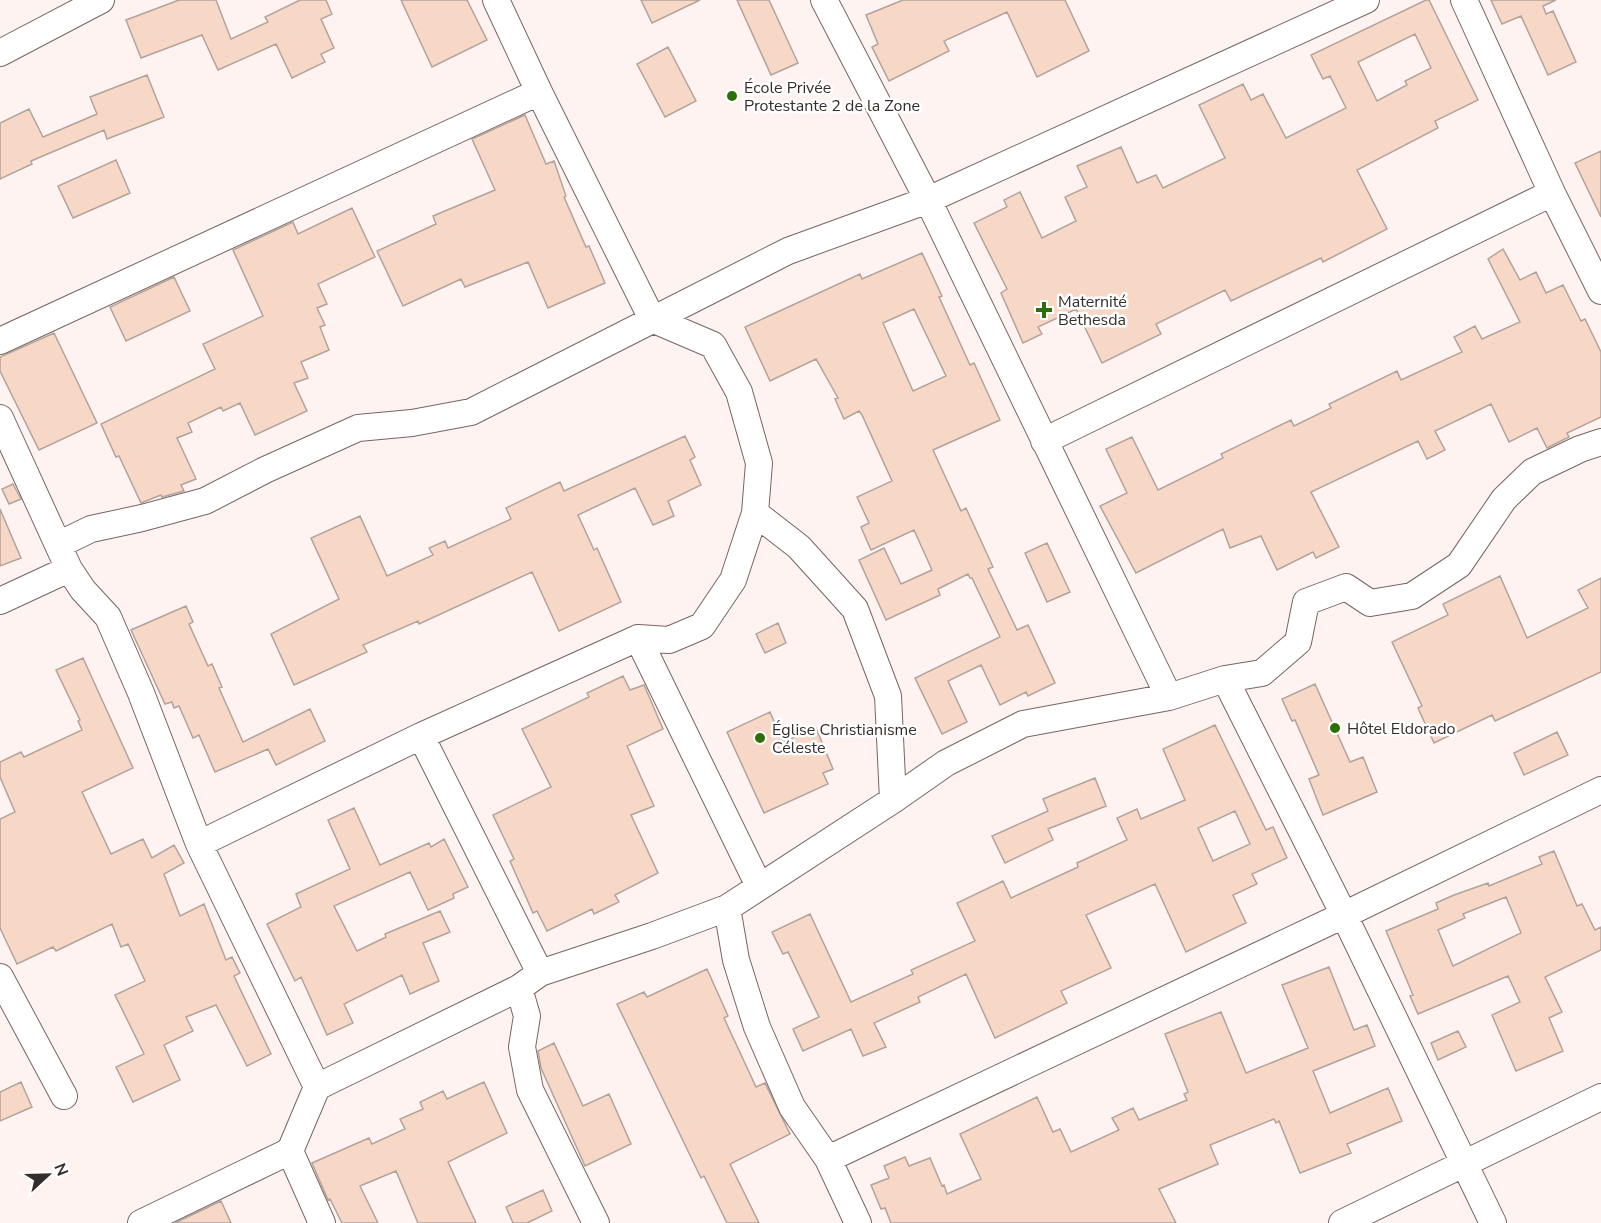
<svg xmlns="http://www.w3.org/2000/svg" width="1601" height="1223" font-family="'Nunito Sans',sans-serif">
  <rect width="100%" height="100%" fill="#fff3f1"/>
  <path fill="#f7d7c6" stroke="#b2a39b" stroke-width="1.5" fill-rule="evenodd" d="M 179,0 L 216,0 L 231,39 L 268,22 L 265,17 L 300,0 L 326,0 L 332,14 L 321,19 L 334,48 L 321,54 L 325,62 L 292,78 L 276,44 L 218,70 L 202,35 L 141,58 L 126,20 Z
    M 401,0 L 467,0 L 487,40 L 432,67 Z
    M 641,0 L 700,0 L 652,23 Z
    M 737,0 L 769,0 L 798,63 L 771,75 Z
    M 903,0 L 1065,0 L 1089,51 L 1037,77 L 1007,12 L 944,41 L 949,51 L 889,81 L 872,47 L 878,44 L 866,15 Z
    M 1426,0 L 1429,0 L 1478,100 L 1435,121 L 1438,128 L 1357,170 L 1387,229 L 1323,262 L 1321,258 L 1231,301 L 1225,290 L 1156,324 L 1161,334 L 1102,363 L 1076,309 L 1038,327 L 1042,334 L 1023,343 L 1001,293 L 1007,289 L 974,223 L 1007,207 L 1004,200 L 1020,192 L 1042,238 L 1076,221 L 1065,197 L 1087,187 L 1077,166 L 1121,147 L 1137,183 L 1156,175 L 1163,188 L 1225,158 L 1199,105 L 1243,84 L 1251,100 L 1263,94 L 1286,138 L 1346,108 L 1330,76 L 1323,79 L 1311,55 ZM 1415,34 L 1431,68 L 1405,81 L 1407,85 L 1377,101 L 1358,62 Z
    M 1491,0 L 1556,0 L 1543,6 L 1546,14 L 1553,11 L 1576,62 L 1548,75 L 1521,16 L 1502,24 Z
    M 668,47 L 696,101 L 665,117 L 637,64 Z
    M 147,75 L 164,117 L 107,139 L 104,130 L 31,161 L 32,164 L 0,179 L 0,123 L 29,109 L 43,137 L 97,114 L 90,97 Z
    M 525,115 L 546,164 L 554,161 L 566,196 L 564,197 L 586,247 L 589,246 L 605,283 L 548,308 L 528,262 L 465,287 L 461,279 L 403,306 L 377,251 L 436,224 L 433,216 L 495,190 L 472,139 Z
    M 1601,151 L 1601,217 L 1575,163 Z
    M 116,160 L 130,193 L 73,218 L 58,186 Z
    M 352,208 L 375,257 L 318,284 L 327,304 L 317,308 L 325,325 L 320,327 L 329,350 L 301,362 L 308,378 L 294,383 L 307,411 L 255,435 L 240,403 L 223,411 L 221,407 L 188,423 L 192,432 L 177,438 L 196,479 L 181,485 L 184,491 L 162,497 L 161,495 L 141,503 L 119,456 L 116,457 L 101,424 L 215,369 L 203,344 L 263,316 L 233,250 L 293,222 L 298,234 Z
    M 1503,249 L 1520,280 L 1536,272 L 1546,293 L 1563,285 L 1581,321 L 1585,319 L 1601,352 L 1601,417 L 1567,433 L 1569,437 L 1547,448 L 1537,428 L 1509,442 L 1491,404 L 1435,431 L 1445,450 L 1427,459 L 1418,441 L 1311,492 L 1339,547 L 1316,558 L 1313,552 L 1277,570 L 1261,536 L 1230,548 L 1223,529 L 1136,573 L 1100,506 L 1127,493 L 1106,449 L 1132,437 L 1158,490 L 1223,458 L 1221,454 L 1291,420 L 1294,426 L 1331,408 L 1329,404 L 1397,371 L 1401,380 L 1462,352 L 1454,337 L 1475,326 L 1482,339 L 1520,322 L 1488,259 Z
    M 922,253 L 942,296 L 939,297 L 970,365 L 974,363 L 1000,420 L 933,450 L 961,511 L 966,508 L 993,567 L 988,569 L 1017,630 L 1028,625 L 1055,683 L 1028,696 L 1026,692 L 1000,705 L 981,665 L 948,681 L 967,722 L 942,734 L 915,678 L 1000,637 L 972,578 L 970,578 L 968,574 L 938,589 L 940,595 L 886,620 L 859,560 L 884,548 L 901,584 L 932,570 L 914,530 L 871,550 L 861,527 L 869,523 L 857,497 L 892,481 L 862,415 L 859,411 L 844,419 L 835,399 L 838,398 L 816,359 L 770,381 L 745,327 L 860,274 L 862,279 ZM 914,309 L 946,376 L 913,391 L 883,323 Z
    M 174,277 L 190,311 L 126,341 L 110,307 Z
    M 54,333 L 97,423 L 39,450 L 0,371 L 0,357 Z
    M 685,436 L 695,457 L 690,460 L 701,485 L 668,501 L 674,516 L 653,525 L 635,488 L 578,515 L 594,550 L 597,548 L 621,602 L 559,631 L 532,572 L 419,624 L 418,621 L 363,645 L 367,652 L 294,685 L 271,634 L 339,599 L 311,538 L 360,516 L 387,576 L 433,555 L 429,548 L 445,541 L 448,548 L 511,519 L 506,508 L 560,482 L 564,491 Z
    M 13,484 L 21,499 L 9,504 L 2,489 Z
    M 0,509 L 21,558 L 0,566 Z
    M 1047,543 L 1070,592 L 1047,602 L 1025,553 Z
    M 1500,576 L 1527,638 L 1588,608 L 1578,590 L 1601,578 L 1601,672 L 1495,721 L 1492,715 L 1434,743 L 1418,708 L 1422,706 L 1392,642 L 1448,615 L 1443,604 Z
    M 186,606 L 193,622 L 189,624 L 208,666 L 212,664 L 222,687 L 219,688 L 243,742 L 310,709 L 325,741 L 276,765 L 268,749 L 215,772 L 199,735 L 193,738 L 179,706 L 174,708 L 172,702 L 165,704 L 131,630 Z
    M 778,623 L 786,643 L 765,653 L 756,634 Z
    M 83,658 L 133,768 L 82,792 L 111,854 L 143,839 L 152,858 L 174,845 L 184,863 L 164,874 L 180,916 L 204,904 L 226,960 L 232,957 L 240,973 L 234,976 L 271,1054 L 247,1066 L 216,1005 L 186,1017 L 193,1031 L 164,1045 L 180,1080 L 133,1102 L 116,1067 L 144,1054 L 115,995 L 145,981 L 128,944 L 121,947 L 112,924 L 56,951 L 53,947 L 17,964 L 0,928 L 0,819 L 15,812 L 0,777 L 0,762 L 21,752 L 24,757 L 82,730 L 78,721 L 80,720 L 56,670 Z
    M 623,676 L 630,690 L 644,685 L 663,729 L 627,746 L 654,806 L 631,815 L 658,873 L 615,895 L 619,902 L 594,914 L 592,909 L 547,931 L 537,911 L 533,913 L 510,861 L 514,859 L 493,815 L 551,787 L 522,729 L 589,697 L 587,693 Z
    M 1315,684 L 1350,762 L 1363,757 L 1377,792 L 1323,815 L 1309,779 L 1319,775 L 1295,720 L 1292,721 L 1282,699 Z
    M 770,712 L 783,742 L 816,728 L 833,769 L 823,773 L 828,784 L 764,813 L 727,732 Z
    M 1215,725 L 1266,830 L 1273,827 L 1287,858 L 1252,874 L 1257,884 L 1233,895 L 1246,923 L 1186,952 L 1155,884 L 1086,915 L 1111,968 L 1061,991 L 1067,1003 L 995,1038 L 966,974 L 918,997 L 920,1002 L 874,1023 L 886,1047 L 863,1056 L 851,1029 L 803,1051 L 793,1029 L 819,1017 L 788,952 L 783,954 L 772,932 L 810,914 L 851,1002 L 913,974 L 911,970 L 975,941 L 957,903 L 1003,881 L 1011,898 L 1078,867 L 1077,863 L 1127,840 L 1117,818 L 1137,809 L 1141,819 L 1185,800 L 1163,749 ZM 1235,811 L 1250,844 L 1213,861 L 1198,828 Z
    M 1557,732 L 1568,755 L 1524,775 L 1514,753 Z
    M 1095,778 L 1106,806 L 1048,829 L 1053,840 L 1005,863 L 992,836 L 1048,811 L 1043,799 Z
    M 354,808 L 380,865 L 429,843 L 431,847 L 444,839 L 468,887 L 453,894 L 454,898 L 428,910 L 410,872 L 334,906 L 357,951 L 386,937 L 385,934 L 440,911 L 450,932 L 423,943 L 439,981 L 410,994 L 402,975 L 344,1004 L 353,1023 L 327,1035 L 301,977 L 295,981 L 267,924 L 301,907 L 296,894 L 350,869 L 328,820 Z
    M 1554,851 L 1577,906 L 1582,904 L 1595,930 L 1601,927 L 1601,950 L 1545,977 L 1562,1012 L 1549,1018 L 1563,1051 L 1516,1071 L 1492,1015 L 1520,1002 L 1508,976 L 1418,1014 L 1410,996 L 1413,995 L 1386,931 L 1438,909 L 1436,903 L 1454,895 L 1488,883 L 1489,886 L 1542,864 L 1539,857 ZM 1506,897 L 1521,933 L 1453,966 L 1438,930 L 1465,918 L 1463,914 Z
    M 1329,967 L 1354,1030 L 1367,1025 L 1375,1046 L 1313,1071 L 1330,1113 L 1388,1088 L 1402,1121 L 1347,1144 L 1351,1153 L 1300,1173 L 1279,1121 L 1276,1123 L 1274,1119 L 1210,1145 L 1218,1164 L 1159,1189 L 1176,1223 L 891,1223 L 885,1208 L 881,1209 L 871,1185 L 889,1178 L 884,1166 L 905,1157 L 909,1166 L 930,1158 L 942,1186 L 944,1185 L 947,1194 L 981,1179 L 960,1134 L 1037,1097 L 1053,1132 L 1060,1129 L 1071,1152 L 1119,1130 L 1112,1118 L 1133,1108 L 1139,1120 L 1187,1100 L 1184,1094 L 1188,1092 L 1165,1034 L 1221,1012 L 1246,1073 L 1308,1048 L 1282,985 Z
    M 707,969 L 728,1016 L 724,1018 L 756,1087 L 765,1083 L 790,1134 L 730,1164 L 759,1223 L 727,1223 L 704,1176 L 701,1178 L 617,1004 L 644,992 L 647,997 Z
    M 1458,1031 L 1466,1047 L 1438,1060 L 1431,1043 Z
    M 554,1043 L 583,1106 L 609,1094 L 631,1144 L 585,1166 L 541,1068 L 538,1051 Z
    M 21,1082 L 32,1107 L 0,1121 L 0,1092 Z
    M 484,1082 L 507,1133 L 448,1162 L 476,1223 L 418,1223 L 396,1171 L 360,1186 L 378,1223 L 342,1223 L 330,1199 L 328,1200 L 312,1163 L 369,1138 L 372,1144 L 405,1129 L 400,1119 L 423,1109 L 420,1102 L 443,1091 L 447,1099 Z
    M 543,1190 L 552,1211 L 527,1223 L 513,1223 L 506,1207 Z
    M 221,1201 L 231,1223 L 175,1223 Z"/>
  <g fill="none" stroke-linecap="round" stroke-linejoin="round">
    <g stroke="#766663" stroke-width="28">
      <path id="minor" d="M 496,0 L 539,92 L 652,319 L 713,345 L 739,392 L 759,463 L 755,513 L 799,547 L 855,609 L 888,696 L 893,800
        M 824,0 L 928,200 L 1169,697
        M 1464,0 L 1552,193 L 1601,291
        M 0,53 L 101,0
        M 0,341 L 539,92
        M 0,418 L 69,569 L 83,590 L 108,617 L 141,693 L 199,844 L 317,1087
        M 1044,441 L 1552,193
        M 58,545 L 91,529 L 142,518 L 205,501 L 265,470 L 358,428 L 412,423 L 471,412 L 788,251 L 928,200 L 1366,0
        M 0,601 L 69,569
        M 638,638 L 759,886
        M 1225,679 L 1344,915 L 1493,1223
        M 421,736 L 540,973
        M 199,844 L 421,736 L 638,638 L 669,640 L 702,626 L 733,580 L 755,513
        M 727,908 L 736,960 L 757,1027 L 792,1107 L 828,1159 L 858,1223
        M 0,977 L 64,1096
        M 519,988 L 527,1016 L 522,1047 L 530,1090 L 596,1223
        M 290,1151 L 322,1223
        M 828,1159 L 1344,915 L 1601,790
        M 141,1223 L 290,1151 L 317,1087 L 519,988 L 540,973 L 652,936 L 727,908 L 893,800 L 946,763 L 1023,724 L 1169,697 L 1225,679 L 1262,673 L 1298,642 L 1306,602 L 1346,587 L 1370,603 L 1412,596 L 1459,565 L 1504,499 L 1532,472 L 1580,449 L 1601,442
        M 1342,1223 L 1601,1097"/>
    </g>
    <use href="#minor" stroke="#fff" stroke-width="26"/>
  </g>
  <g fill="#2d6f08" stroke="#fff" stroke-width="2">
    <circle cx="732" cy="96" r="6"/>
    <path d="M1041 301h6v6h6v6h-6v6h-6v-6h-6v-6h6z"/>
    <circle cx="1335" cy="728" r="6"/>
    <circle cx="760" cy="738" r="6"/>
  </g>
  <g text-anchor="middle" stroke-width="5" stroke-linejoin="round" paint-order="stroke">
    <g font-size="16" fill="#342d2c" stroke="#fff" text-anchor="start">
      <text x="744" y="93">École Privée<tspan x="744" dy="18">Protestante 2 de la Zone</tspan></text>
      <text x="1058" y="307">Maternité<tspan x="1058" dy="18">Bethesda</tspan></text>
      <text x="1347" y="734">Hôtel Eldorado</text>
      <text x="772" y="735">Église Christianisme<tspan x="772" dy="18">Céleste</tspan></text>
    </g>
  </g>
  <g transform="translate(48 1175) rotate(68)" stroke="#ffffff" stroke-width="4.5" paint-order="stroke">
  <path d="M0-4.5L10 22L0 15L-10 22Z" fill="#342d2c"/>
  <text y="-9" font-size="16" font-weight="bold" text-anchor="middle" fill="#342d2c">N</text>
  </g>
</svg>
